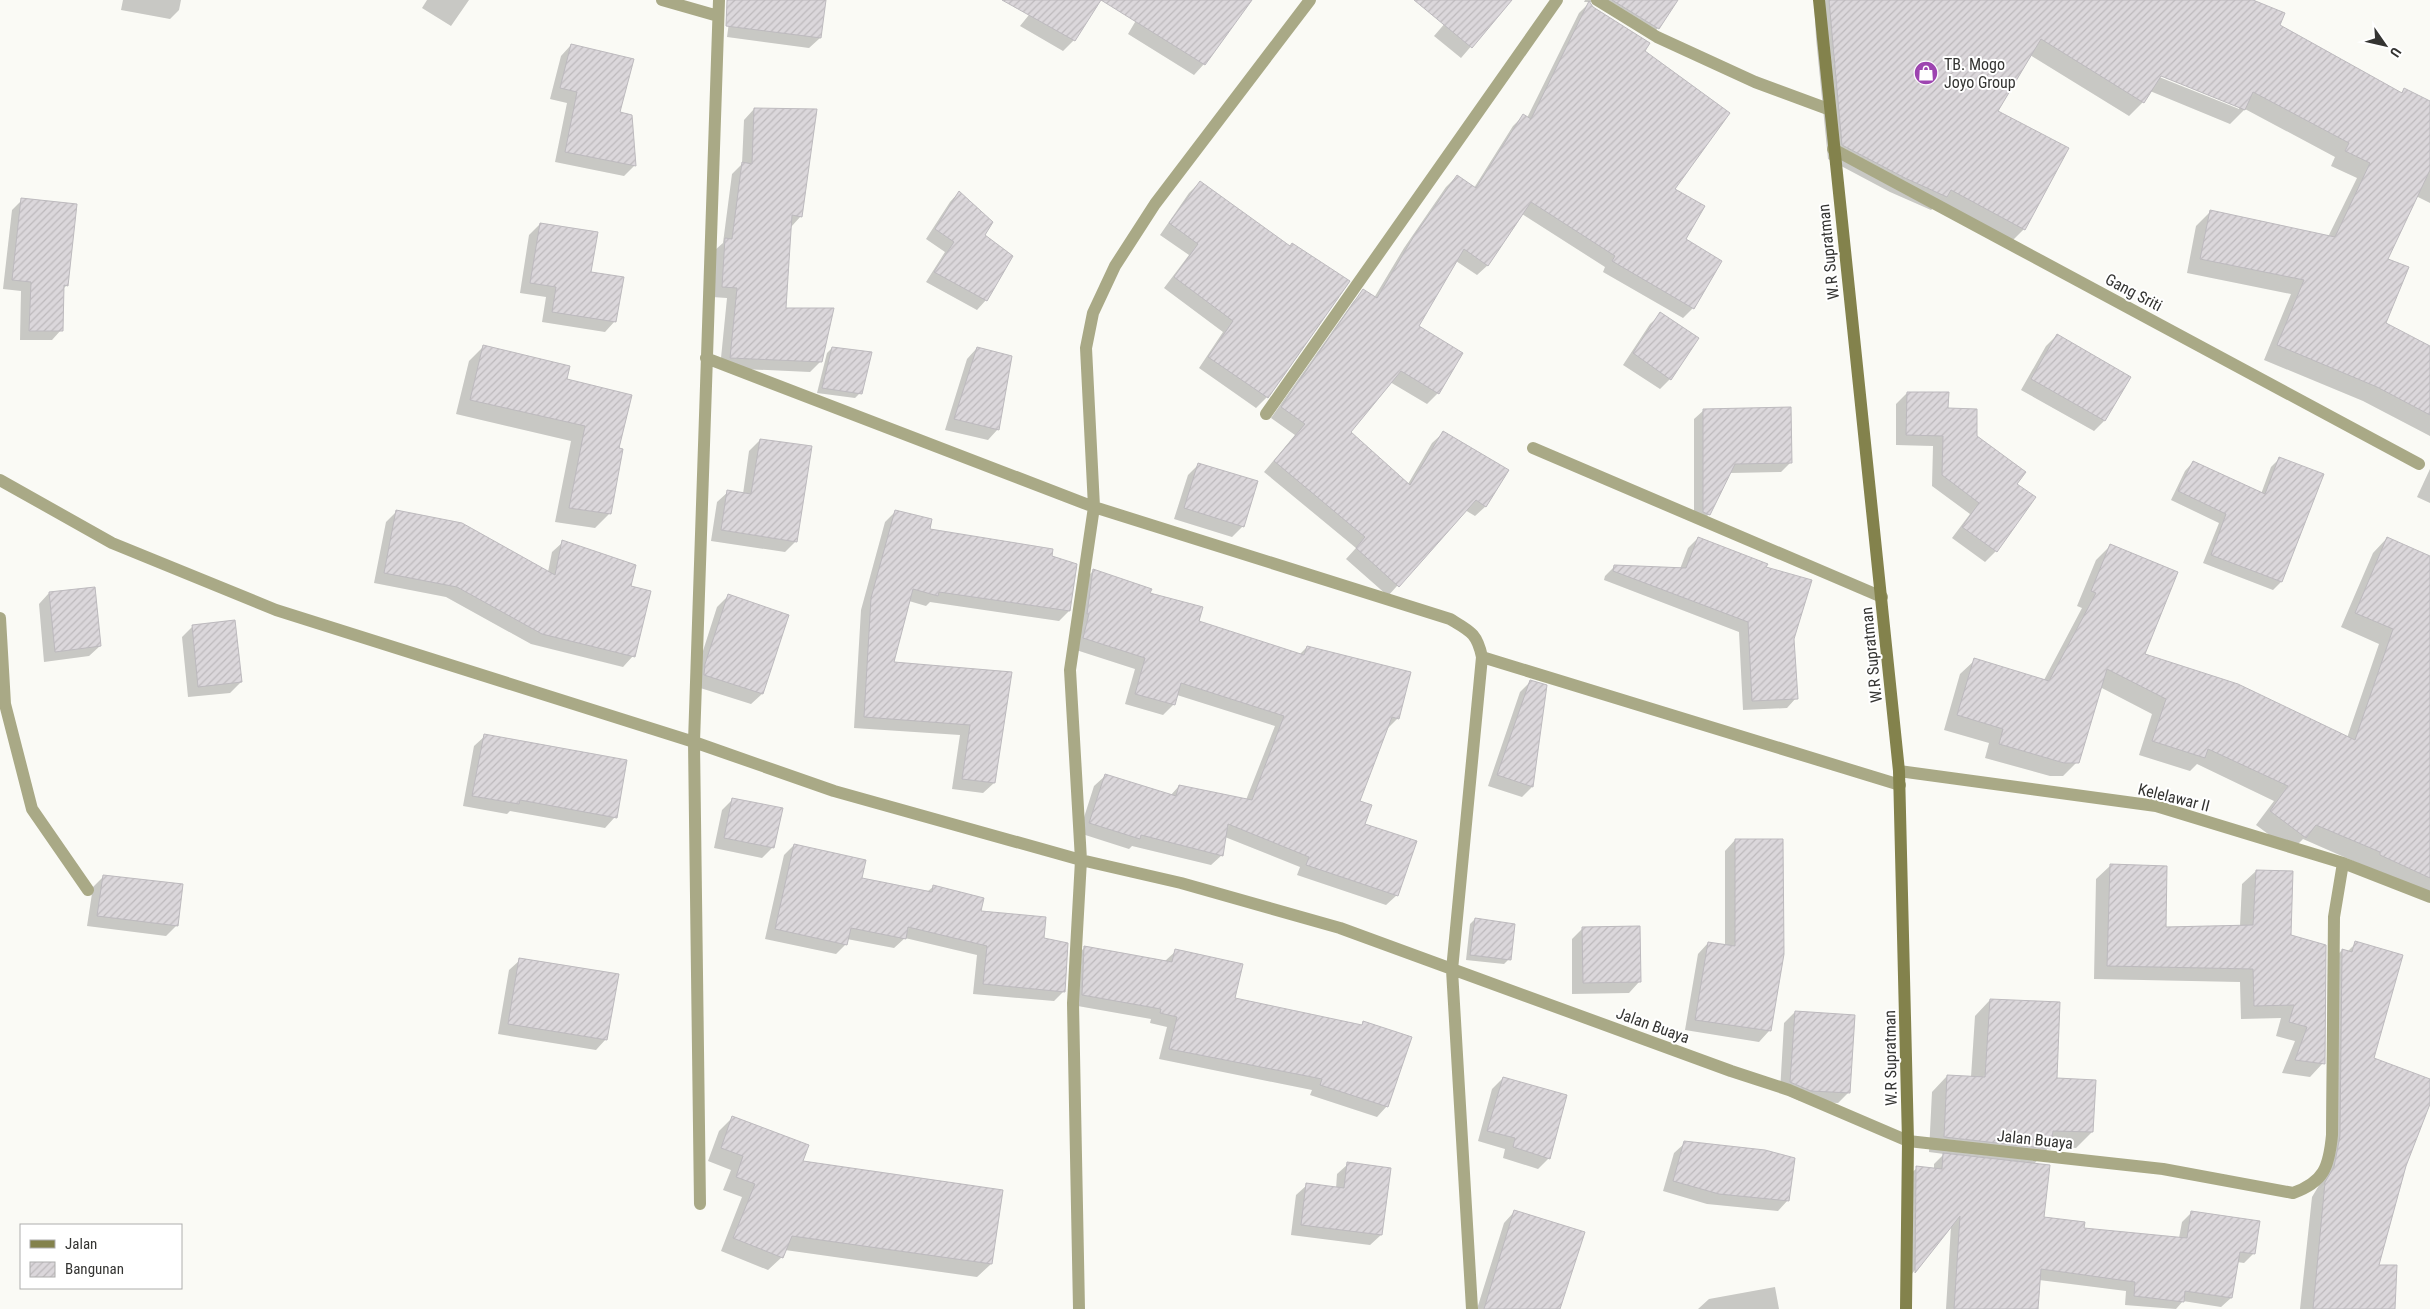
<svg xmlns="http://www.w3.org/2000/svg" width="2430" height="1309" font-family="'Roboto Condensed',sans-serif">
  <defs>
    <pattern id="building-hatch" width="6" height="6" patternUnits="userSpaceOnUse" patternTransform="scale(1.25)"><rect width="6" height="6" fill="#dbd7db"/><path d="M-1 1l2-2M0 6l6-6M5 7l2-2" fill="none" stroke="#bdb9bc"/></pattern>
  </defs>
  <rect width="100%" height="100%" fill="#fafaf5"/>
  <path fill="#0003" fill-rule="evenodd" d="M 123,0 L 181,0 L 179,10 L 170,19 L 121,10 Z
    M 427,0 L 469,0 L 451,26 L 422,8 Z
    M 732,0 L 825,0 L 820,38 L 809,48 L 727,37 Z
    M 1041,0 L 1100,0 L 1074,40 L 1063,51 L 1020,26 Z
    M 1148,0 L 1240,0 L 1204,64 L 1194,75 L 1128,34 Z
    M 1465,0 L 1495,0 L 1504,8 L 1461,58 L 1434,36 Z
    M 1585,0 L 1677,0 L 1658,28 L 1649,38 L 1591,2 L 1584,2 Z
    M 1814,0 L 2250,0 L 2278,26 L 2401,93 L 2404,90 L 2430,102 L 2430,203 L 2416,196 L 2386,259 L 2384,324 L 2430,347 L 2430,436 L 2363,401 L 2264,360 L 2291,294 L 2187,273 L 2196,226 L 2210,212 L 2328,237 L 2357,178 L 2331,166 L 2335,157 L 2245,109 L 2230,124 L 2150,91 L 2143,102 L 2129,116 L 2030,55 L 1996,112 L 2024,229 L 2010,243 L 1938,204 L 1931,210 L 1890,192 L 1828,159 L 1816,38 ZM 2155,72 L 2239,107 L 2239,109 L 2154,75 Z
    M 1589,3 L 1592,8 L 1643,51 L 1684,240 L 1693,308 L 1683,318 L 1603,272 L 1605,267 L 1522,214 L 1488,265 L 1477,275 L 1456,261 L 1417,327 L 1438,393 L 1427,404 L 1390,382 L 1349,432 L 1408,484 L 1432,443 L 1443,433 L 1486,506 L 1475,516 L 1465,510 L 1388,596 L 1346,559 L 1356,548 L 1264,472 L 1295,435 L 1271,418 L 1353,302 L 1364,291 L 1374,298 L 1404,248 L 1446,187 L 1457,176 L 1474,188 L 1513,126 L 1523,116 L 1527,118 L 1579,13 Z
    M 571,45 L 635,165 L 624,176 L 555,162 L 567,103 L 550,99 L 561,56 Z
    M 754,109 L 801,216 L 791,227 L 784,309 L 821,361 L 810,372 L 720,368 L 727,298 L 712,297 L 715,250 L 723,243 L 732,174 L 742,164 L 744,120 Z
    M 1200,182 L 1267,397 L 1256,408 L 1199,368 L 1223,332 L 1164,288 L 1189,255 L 1160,235 L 1189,193 Z
    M 959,192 L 984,236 L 986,300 L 977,310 L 926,282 L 945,252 L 926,239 L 950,202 Z
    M 22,200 L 67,285 L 62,290 L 61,330 L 52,340 L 20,340 L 21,291 L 3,289 L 12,210 Z
    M 540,224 L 590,273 L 615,321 L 605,332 L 542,322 L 546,297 L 520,293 L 529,235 Z
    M 1661,314 L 1670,379 L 1660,389 L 1623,365 L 1650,324 Z
    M 2057,335 L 2130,378 L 2104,421 L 2094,431 L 2021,390 L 2046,346 Z
    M 483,347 L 566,380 L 618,449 L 621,450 L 609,514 L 595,528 L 555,522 L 571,441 L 456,414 L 469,361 Z
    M 832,348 L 860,393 L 855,398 L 817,393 L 827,353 Z
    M 977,348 L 998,429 L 988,440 L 945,430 L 967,359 Z
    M 1907,393 L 1947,409 L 1975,436 L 2015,484 L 2034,498 L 1996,551 L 1985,562 L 1952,538 L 1970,514 L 1932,486 L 1933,446 L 1896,445 L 1896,404 Z
    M 1704,410 L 1790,463 L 1781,472 L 1730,473 L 1709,514 L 1700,523 L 1694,521 L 1694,419 Z
    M 760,440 L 796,541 L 785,552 L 711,541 L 717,502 L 728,492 L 743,494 L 749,451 Z
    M 2279,459 L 2323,475 L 2281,582 L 2273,590 L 2203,563 L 2219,523 L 2171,500 L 2185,471 L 2193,462 L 2261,494 L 2271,467 Z
    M 1199,464 L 1243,526 L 1232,537 L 1174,519 L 1188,475 Z
    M 2430,469 L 2430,503 L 2417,497 Z
    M 896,511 L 1069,611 L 1059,621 L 930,602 L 926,606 L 909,601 L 893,663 L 1010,673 L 994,783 L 983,793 L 952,789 L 960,735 L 854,728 L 861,610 L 885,522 Z
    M 396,512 L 548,572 L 552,552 L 563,542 L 629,587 L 633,656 L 623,667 L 531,644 L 446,597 L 374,583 L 386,522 Z
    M 1698,538 L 1765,567 L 1793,638 L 1796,698 L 1787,708 L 1743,710 L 1739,632 L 1604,580 L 1605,576 L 1614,567 L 1680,569 L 1688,548 Z
    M 2387,538 L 2430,557 L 2430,899 L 2367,867 L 2303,839 L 2291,851 L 2256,825 L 2274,801 L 2197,764 L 2190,771 L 2139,755 L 2152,714 L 2100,687 L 2077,762 L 2063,776 L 2050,776 L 1985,758 L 1989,743 L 1944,730 L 1960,674 L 1975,660 L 2044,680 L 2082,608 L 2077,606 L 2096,560 L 2110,546 L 2143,655 L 2347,738 L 2379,644 L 2341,627 L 2373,553 Z
    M 1093,571 L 1149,594 L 1197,622 L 1299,655 L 1307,647 L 1398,718 L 1387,729 L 1359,801 L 1363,825 L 1397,895 L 1386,905 L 1297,875 L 1300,867 L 1225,837 L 1222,855 L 1211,865 L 1132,846 L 1129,849 L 1079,833 L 1094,786 L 1105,776 L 1170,796 L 1179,786 L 1246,800 L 1275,726 L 1177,695 L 1174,704 L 1163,715 L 1125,704 L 1135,669 L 1073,649 L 1083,581 Z
    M 49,593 L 100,646 L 89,656 L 44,662 L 39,604 Z
    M 728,596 L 788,615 L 762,694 L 751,704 L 694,686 L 695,676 L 717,607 Z
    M 193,626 L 241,682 L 230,693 L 188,697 L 182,637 Z
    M 1530,682 L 1545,686 L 1532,787 L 1522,797 L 1488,786 L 1520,692 Z
    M 485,736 L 615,817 L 605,828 L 510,811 L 507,814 L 463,806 L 474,746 Z
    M 733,799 L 773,847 L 762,858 L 714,848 L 722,810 Z
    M 1735,840 L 1782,954 L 1769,1031 L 1759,1042 L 1685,1030 L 1698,954 L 1708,943 L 1725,946 L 1725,851 Z
    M 794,845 L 861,879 L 927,892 L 934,886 L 979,912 L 1042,939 L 1064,991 L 1054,1001 L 973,994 L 977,955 L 905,938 L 894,948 L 847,939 L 846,944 L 836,954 L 765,939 L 784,855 Z
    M 2110,866 L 2164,928 L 2240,926 L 2242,884 L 2256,871 L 2290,936 L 2323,1063 L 2310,1077 L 2282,1073 L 2295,1041 L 2276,1036 L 2281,1018 L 2241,1019 L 2240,982 L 2094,979 L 2096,879 Z
    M 104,876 L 177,925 L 166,936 L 87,926 L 93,887 Z
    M 1475,919 L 1509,959 L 1504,964 L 1466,960 L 1470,924 Z
    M 1583,928 L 1639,982 L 1629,993 L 1572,994 L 1572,939 Z
    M 2356,943 L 2373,1059 L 2430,1080 L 2430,1101 L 2405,1166 L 2377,1266 L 2394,1309 L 2300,1309 L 2312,1197 L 2321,1182 L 2326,1151 L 2328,965 L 2342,950 L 2347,952 Z
    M 1085,947 L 1165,961 L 1176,951 L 1234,999 L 1361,1026 L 1364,1023 L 1387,1106 L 1377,1117 L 1310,1095 L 1312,1090 L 1159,1059 L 1167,1027 L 1150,1023 L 1151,1019 L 1072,1005 L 1074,958 Z
    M 520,960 L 606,1039 L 596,1050 L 498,1034 L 509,970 Z
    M 1990,1000 L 2055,1079 L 2092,1132 L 2076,1148 L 2050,1146 L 2034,1164 L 2043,1218 L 2082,1229 L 2179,1238 L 2182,1222 L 2191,1213 L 2254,1253 L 2244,1263 L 2237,1262 L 2231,1298 L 2221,1307 L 2183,1301 L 2176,1309 L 2125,1305 L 2126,1291 L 2039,1280 L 2037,1309 L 1946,1309 L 1951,1226 L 1906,1281 L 1907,1177 L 1917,1168 L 1934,1169 L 1934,1164 L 1944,1154 L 1929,1152 L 1932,1092 L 1947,1076 L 1971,1077 L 1975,1016 Z
    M 1795,1012 L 1849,1092 L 1838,1103 L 1800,1101 L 1780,1092 L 1784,1023 Z
    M 1503,1078 L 1566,1096 L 1548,1159 L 1538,1169 L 1503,1158 L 1505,1149 L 1478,1141 L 1492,1089 Z
    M 732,1118 L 802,1162 L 991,1264 L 977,1277 L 785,1250 L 782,1257 L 768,1270 L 721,1251 L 742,1197 L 723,1190 L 731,1170 L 708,1161 L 719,1131 Z
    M 1685,1143 L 1788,1200 L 1778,1211 L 1707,1204 L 1663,1191 L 1674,1153 Z
    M 1348,1164 L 1381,1235 L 1370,1245 L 1291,1235 L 1296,1195 L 1307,1185 L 1336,1189 L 1337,1174 Z
    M 1514,1212 L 1553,1309 L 1477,1309 L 1504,1223 Z
    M 1775,1287 L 1779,1309 L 1698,1309 L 1709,1299 Z"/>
  <path fill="url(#building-hatch)" stroke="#bdbabe" d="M 727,0 L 826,0 L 821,38 L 726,26 Z
    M 1002,0 L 1252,0 L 1205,65 L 1101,0 L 1075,41 Z
    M 1414,0 L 1512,0 L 1472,48 Z
    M 1612,0 L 1678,0 L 1659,29 Z
    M 1829,0 L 2253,0 L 2285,13 L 2280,25 L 2402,93 L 2404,88 L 2430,101 L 2430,170 L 2388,259 L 2409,267 L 2386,323 L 2430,346 L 2430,415 L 2377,387 L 2277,345 L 2304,280 L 2200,259 L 2210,210 L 2335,237 L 2370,163 L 2345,151 L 2349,143 L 2253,92 L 2245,110 L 2161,76 L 2144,103 L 2041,39 L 1998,111 L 2069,148 L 2025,230 L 1951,190 L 1947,197 L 1905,178 L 1842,145 Z
    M 1589,1 L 1593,7 L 1650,43 L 1645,51 L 1730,113 L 1675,189 L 1705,206 L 1686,239 L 1722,261 L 1694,309 L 1612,261 L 1615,256 L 1531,202 L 1488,266 L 1464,249 L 1419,326 L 1463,353 L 1439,394 L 1401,371 L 1351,432 L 1410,485 L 1443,431 L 1509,470 L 1486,507 L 1476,500 L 1399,587 L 1356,548 L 1365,537 L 1274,461 L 1305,424 L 1281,407 L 1363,289 L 1377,298 L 1414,236 L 1457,175 L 1476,188 L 1523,114 L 1531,119 Z
    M 571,44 L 634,59 L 620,112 L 632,115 L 636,166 L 565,152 L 577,92 L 560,88 Z
    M 754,108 L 817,109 L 802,217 L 792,215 L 786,308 L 834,308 L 822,362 L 730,358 L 737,288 L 722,287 L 725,238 L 732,239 L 742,162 L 752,164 Z
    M 1200,181 L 1290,246 L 1292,243 L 1350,281 L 1268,398 L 1208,357 L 1233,321 L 1174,277 L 1198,244 L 1169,223 Z
    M 959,191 L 993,222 L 985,235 L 1013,256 L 987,301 L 934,272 L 954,242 L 935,229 Z
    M 21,198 L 77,204 L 68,286 L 64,285 L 63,331 L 29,331 L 31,282 L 12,280 Z
    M 540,223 L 598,232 L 591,272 L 624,277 L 616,322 L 552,312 L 556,287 L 530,283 Z
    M 1660,312 L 1699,338 L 1671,380 L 1633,353 Z
    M 2057,334 L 2131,377 L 2105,421 L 2031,379 Z
    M 483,345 L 570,366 L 567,379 L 632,395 L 619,448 L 623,449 L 611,514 L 569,508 L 585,426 L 470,400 Z
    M 832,347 L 872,352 L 862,394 L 822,388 Z
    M 977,347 L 1012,356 L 999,430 L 954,419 Z
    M 1907,392 L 1949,392 L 1948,408 L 1977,409 L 1977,436 L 2026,472 L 2017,484 L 2036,497 L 1997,552 L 1962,527 L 1979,503 L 1942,475 L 1943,436 L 1906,435 Z
    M 1791,407 L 1792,463 L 1735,464 L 1710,515 L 1703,512 L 1703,409 Z
    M 760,439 L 812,446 L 797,542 L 721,530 L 727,490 L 751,494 Z
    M 2279,457 L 2324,474 L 2282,582 L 2211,555 L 2226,514 L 2178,491 L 2193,461 L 2265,494 Z
    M 1198,463 L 1258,481 L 1244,527 L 1184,508 Z
    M 396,510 L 462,523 L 555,575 L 562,540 L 636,565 L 631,586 L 651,591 L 635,657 L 542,634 L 457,587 L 384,573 Z
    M 895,510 L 932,519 L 930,529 L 1053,549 L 1052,556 L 1077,564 L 1070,611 L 939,592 L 938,596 L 913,589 L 894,662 L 1012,672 L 995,783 L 962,779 L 970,725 L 864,717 L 871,598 Z
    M 1698,537 L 1768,564 L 1766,567 L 1812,580 L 1794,639 L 1798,699 L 1752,701 L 1748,622 L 1613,571 L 1614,565 L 1686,568 Z
    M 2387,537 L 2430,556 L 2430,878 L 2380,855 L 2380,852 L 2316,825 L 2306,838 L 2270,811 L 2288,786 L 2208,749 L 2205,758 L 2152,741 L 2166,699 L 2107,669 L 2079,763 L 2064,763 L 1999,744 L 2003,729 L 1957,715 L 1974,658 L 2049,681 L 2096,593 L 2091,591 L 2110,544 L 2178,572 L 2145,654 L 2238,684 L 2355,740 L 2393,629 L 2355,613 Z
    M 1093,569 L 1152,589 L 1150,593 L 1203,607 L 1199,621 L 1304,655 L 1307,646 L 1411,672 L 1399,719 L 1392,717 L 1360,801 L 1372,805 L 1365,824 L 1417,841 L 1398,896 L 1306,865 L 1309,857 L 1228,824 L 1223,856 L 1141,835 L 1140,839 L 1089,823 L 1105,774 L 1176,796 L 1179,785 L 1252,800 L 1284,716 L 1181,683 L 1175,705 L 1135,694 L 1145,658 L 1083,638 L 1089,614 L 1087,614 Z
    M 95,587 L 101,646 L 55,652 L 49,592 Z
    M 728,594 L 789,615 L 763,694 L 704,675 L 705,664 Z
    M 235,620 L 242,682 L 198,687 L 192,625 Z
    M 1530,680 L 1547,685 L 1533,787 L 1497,775 Z
    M 484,734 L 627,760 L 617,818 L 520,800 L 519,804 L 472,796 Z
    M 732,798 L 783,808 L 774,848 L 724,838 Z
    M 1735,839 L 1783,839 L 1784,954 L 1771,1031 L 1695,1020 L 1708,942 L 1735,946 Z
    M 794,844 L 866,860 L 862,878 L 932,892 L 933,885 L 984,898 L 981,911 L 1046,917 L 1044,938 L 1068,943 L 1065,992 L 983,984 L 987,946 L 908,927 L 906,939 L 851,928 L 847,945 L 775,929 Z
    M 2110,864 L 2167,866 L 2166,927 L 2253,925 L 2256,870 L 2293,871 L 2291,935 L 2326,945 L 2325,1064 L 2295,1060 L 2307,1027 L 2289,1022 L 2294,1005 L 2254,1006 L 2253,969 L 2107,966 Z
    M 103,875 L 183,884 L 178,926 L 97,916 Z
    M 1475,918 L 1515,924 L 1511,960 L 1470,955 Z
    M 1640,926 L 1641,982 L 1583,983 L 1582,927 Z
    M 2355,941 L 2403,955 L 2374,1058 L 2430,1079 L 2430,1104 L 2406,1166 L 2379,1265 L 2397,1265 L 2395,1309 L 2313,1309 L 2325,1182 L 2334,1167 L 2340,1136 L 2342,949 L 2352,952 Z
    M 1084,946 L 1172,962 L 1175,949 L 1243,964 L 1235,998 L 1362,1025 L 1363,1021 L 1412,1037 L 1388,1107 L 1320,1085 L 1322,1079 L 1169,1049 L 1177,1017 L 1160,1013 L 1161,1009 L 1082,995 Z
    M 519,958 L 619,974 L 607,1040 L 508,1024 Z
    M 1990,999 L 2060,1002 L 2057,1078 L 2096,1080 L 2093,1132 L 2053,1131 L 2051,1149 L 1944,1137 L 1947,1075 L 1985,1077 Z
    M 1795,1011 L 1855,1015 L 1850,1093 L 1811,1091 L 1790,1082 Z
    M 1503,1077 L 1567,1095 L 1550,1159 L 1513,1147 L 1515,1138 L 1487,1131 Z
    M 732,1116 L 809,1145 L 803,1161 L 1003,1190 L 992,1264 L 792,1236 L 783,1258 L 733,1238 L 755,1184 L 736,1177 L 743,1156 L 721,1148 Z
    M 1684,1141 L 1765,1150 L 1795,1158 L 1789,1201 L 1719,1194 L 1673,1181 Z
    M 1943,1153 L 2050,1165 L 2044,1217 L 2085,1222 L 2084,1228 L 2187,1238 L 2191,1211 L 2260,1221 L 2255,1254 L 2240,1252 L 2232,1298 L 2185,1291 L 2184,1302 L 2134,1296 L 2135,1282 L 2041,1269 L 2038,1309 L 1954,1309 L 1960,1216 L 1915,1273 L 1916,1166 L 1942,1169 Z
    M 1347,1162 L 1391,1168 L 1382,1235 L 1301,1225 L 1306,1183 L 1344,1188 Z
    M 1514,1210 L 1585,1232 L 1560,1309 L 1484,1309 Z"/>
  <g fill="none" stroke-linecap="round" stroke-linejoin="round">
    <path stroke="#a9a986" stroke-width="12" d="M 662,0 L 718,16
      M 719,0 L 694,742 L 834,791 L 1081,860 L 1181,883 L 1340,928 L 1731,1071 L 1789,1090 L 1908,1141 L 2163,1169 L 2293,1193 C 2324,1182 2329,1167 2332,1135 L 2334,917 L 2343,863
      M 1597,0 L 1657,37 L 1755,82 L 1828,109
      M 1833,149 L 2419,464
      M 706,358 L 1094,507 L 1450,619 C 1470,631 1477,633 1482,657 L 1452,970 L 1472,1309
      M 1266,414 L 1557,0
      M 1533,448 L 1882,597
      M 0,480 L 112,543 L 276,610 L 694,742 L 700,1204
      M 0,618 L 5,704 L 32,809 L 88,890
      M 1482,657 L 1900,785
      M 1899,771 L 2156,806 L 2343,863 L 2430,897
      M 1079,1309 L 1073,1003 L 1081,860 L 1070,670 L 1094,507 L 1086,348 L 1093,313 L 1115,266 L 1155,204 L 1310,0"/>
    <path stroke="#83824c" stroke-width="12" d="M 1819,0 L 1899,771 L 1908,1141 L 1906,1309"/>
  </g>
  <defs>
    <g id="shop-disc" transform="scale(1.25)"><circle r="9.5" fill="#9d44b0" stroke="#fff"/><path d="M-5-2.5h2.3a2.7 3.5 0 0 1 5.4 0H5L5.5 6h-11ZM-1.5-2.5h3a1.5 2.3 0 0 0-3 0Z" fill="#fff"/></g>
  </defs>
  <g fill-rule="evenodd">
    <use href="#shop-disc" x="1926" y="73"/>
  </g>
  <g text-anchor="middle" stroke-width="4" stroke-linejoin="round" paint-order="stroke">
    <g font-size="16" fill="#343432" stroke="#fff" text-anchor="start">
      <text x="1944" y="70">TB. Mogo<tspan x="1944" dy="18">Joyo Group</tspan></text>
    </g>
    <g font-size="16" fill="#343432" stroke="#fff">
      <text transform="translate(1828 252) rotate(-96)" y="6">W.R Supratman</text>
      <text transform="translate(2134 292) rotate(28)" y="6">Gang Sriti</text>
      <text transform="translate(1871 655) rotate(-96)" y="6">W.R Supratman</text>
      <text transform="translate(2174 797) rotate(14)" y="6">Kelelawar II</text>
      <text transform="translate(1653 1025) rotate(20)" y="6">Jalan Buaya</text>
      <text transform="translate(1890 1058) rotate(-91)" y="6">W.R Supratman</text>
      <text transform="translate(2035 1139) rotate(6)" y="6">Jalan Buaya</text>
    </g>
  </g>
  <rect x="20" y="1224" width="162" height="65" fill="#ffffff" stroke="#aeaead"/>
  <rect x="30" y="1240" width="25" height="8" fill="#83824c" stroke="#aeaead"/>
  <text x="65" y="1249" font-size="15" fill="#343432">Jalan</text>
  <rect x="30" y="1262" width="25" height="15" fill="url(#building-hatch)" stroke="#aeaead"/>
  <text x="65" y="1274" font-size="15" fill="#343432">Bangunan</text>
  <g transform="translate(2385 45) rotate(124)" stroke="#ffffff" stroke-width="4" paint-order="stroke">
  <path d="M0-4L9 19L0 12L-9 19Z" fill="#343432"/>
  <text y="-8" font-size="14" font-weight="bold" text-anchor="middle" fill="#343432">U</text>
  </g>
</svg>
